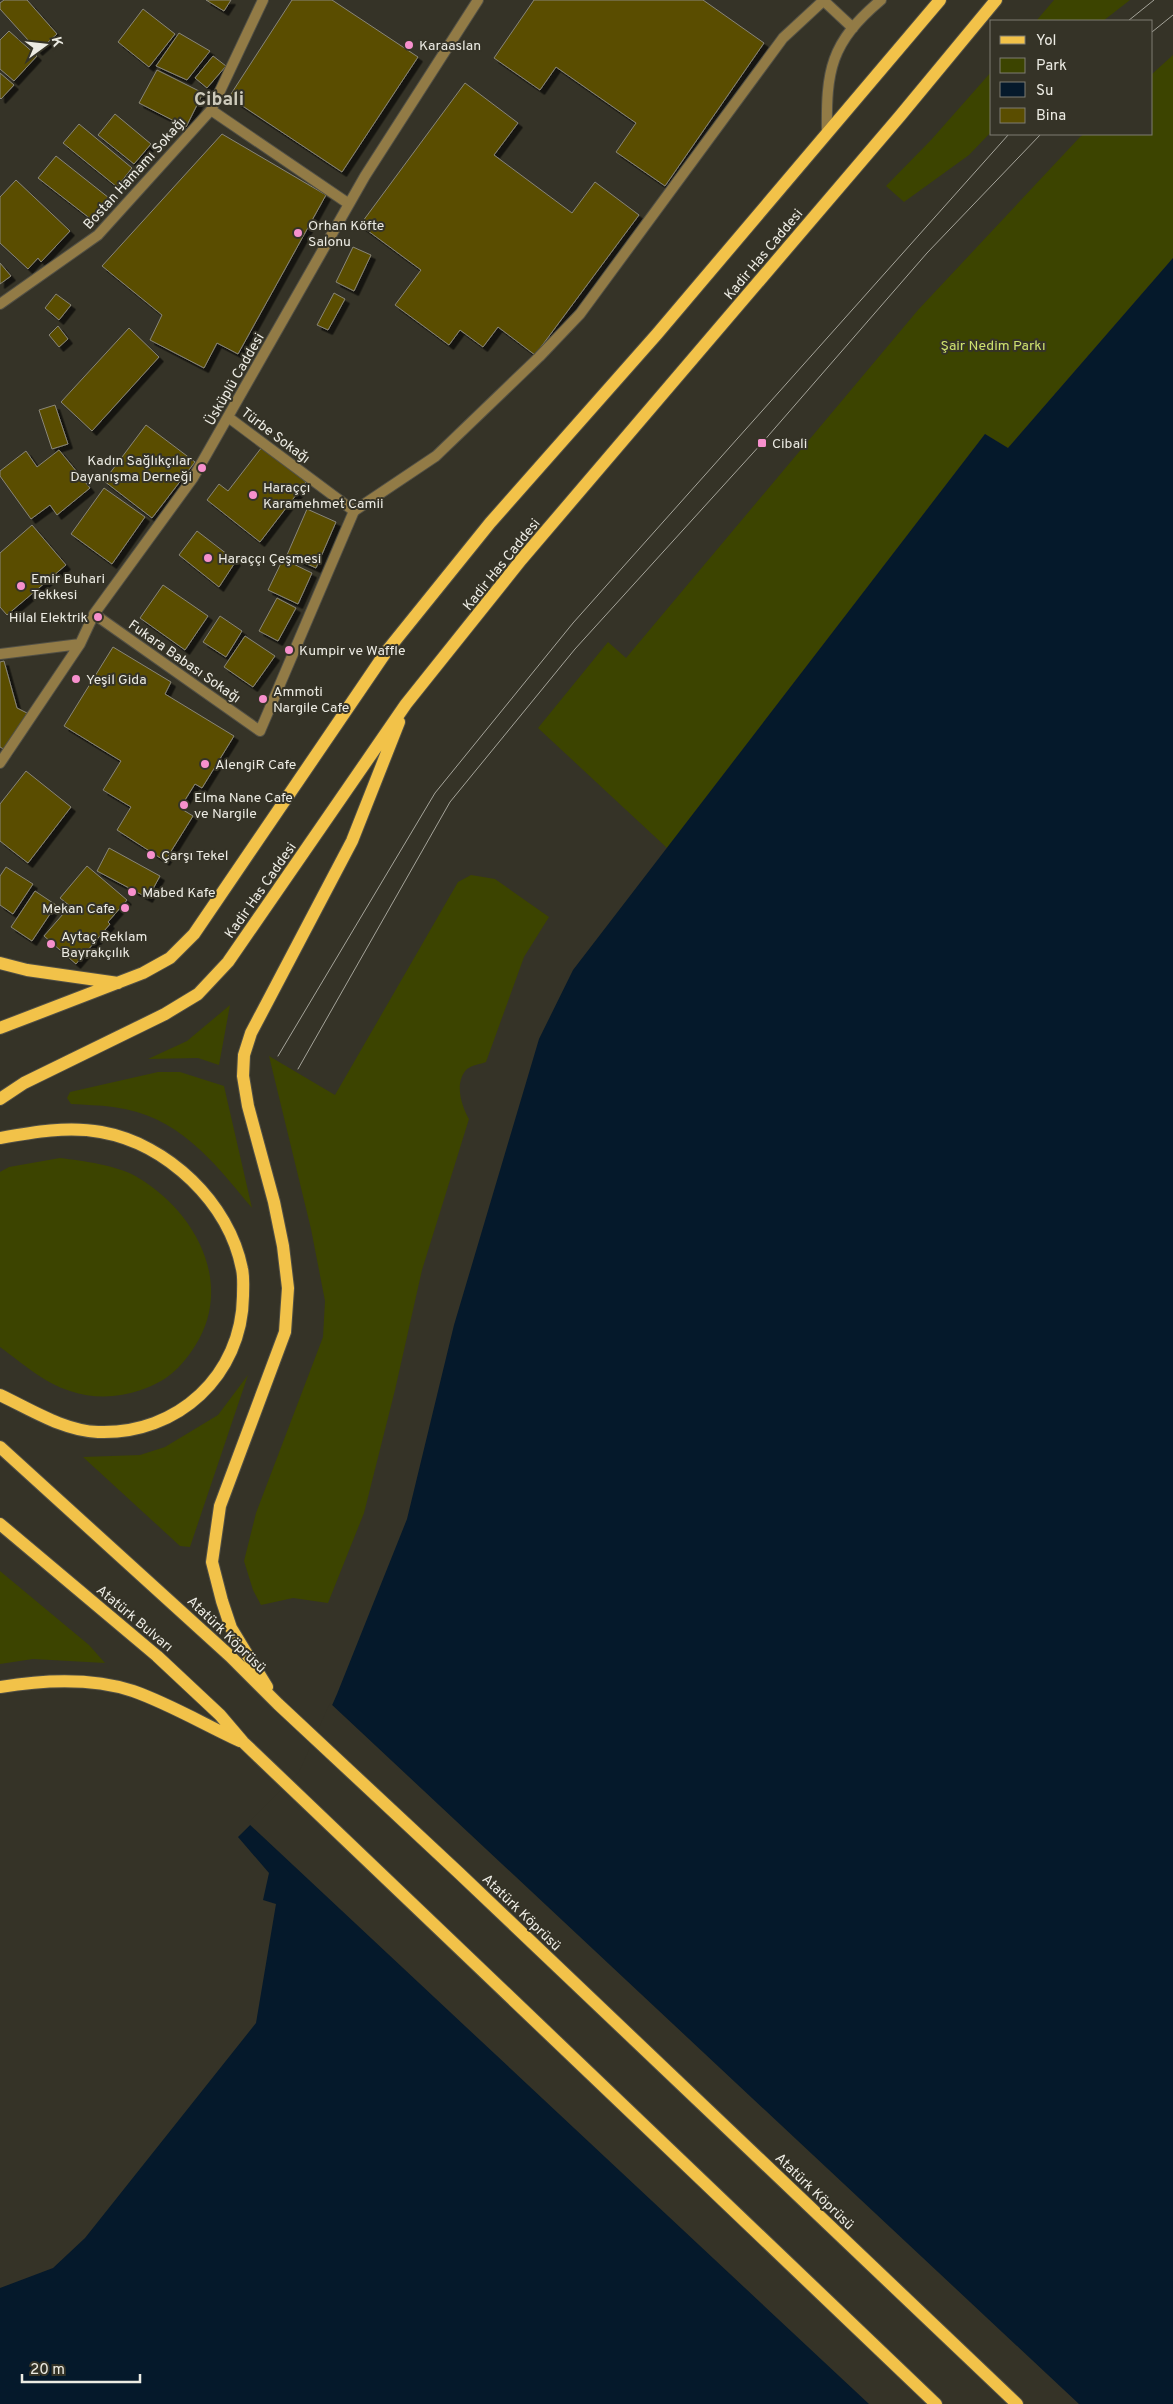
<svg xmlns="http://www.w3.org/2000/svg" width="1173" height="2404" font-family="Overpass,sans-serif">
  <defs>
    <filter id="shadow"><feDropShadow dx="4.5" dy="4.5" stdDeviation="0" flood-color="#0009"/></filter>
  </defs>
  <rect width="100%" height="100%" fill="#353327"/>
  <path fill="#3c4400" d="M 1054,0 L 1130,0 L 1103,21 L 1036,21 Z
    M 1173,55 L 1173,258 L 1008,448 L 985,434 L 667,848 L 538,728 L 608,642 L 626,658 L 918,310 L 1080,137 L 1084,134 L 1152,134 L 1152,74 Z
    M 992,71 L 992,131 L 969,155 L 904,202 L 886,186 L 931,140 Z
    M 471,875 L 495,879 L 549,917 L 524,957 L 486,1062 C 481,1064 472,1065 467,1069 C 454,1082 461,1105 469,1119 L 422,1270 L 395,1390 L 364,1513 L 328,1603 L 293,1598 L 261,1605 L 253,1590 L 244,1561 L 256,1513 L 323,1337 L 325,1301 L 311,1229 L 269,1056 L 335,1095 L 458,882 Z
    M 230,1005 L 219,1065 L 198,1058 L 148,1059 L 187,1041 Z
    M 158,1072 L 180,1072 L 224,1086 L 252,1208 C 213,1161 178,1115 113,1107 C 99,1105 85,1105 71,1104 L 67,1098 L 70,1092 Z
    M 60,1158 C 83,1161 117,1165 137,1177 C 195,1211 235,1283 195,1346 C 180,1369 167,1381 141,1390 C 118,1398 94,1399 70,1391 C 44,1383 22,1363 0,1347 L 0,1172 L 9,1167 Z
    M 248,1375 L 190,1547 L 180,1546 L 83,1457 L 140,1455 L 165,1447 L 218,1415 Z
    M 0,1571 L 89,1645 L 105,1663 L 33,1659 L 0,1664 Z"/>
  <path fill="#05192b" d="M 1173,258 L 1173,2404 L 0,2404 L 0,2288 L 53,2268 L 85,2238 L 256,2023 L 276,1904 L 263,1900 L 269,1873 L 238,1837 L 302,1774 L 337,1694 L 407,1519 L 454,1325 L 539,1039 L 573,970 L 985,434 L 1008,448 Z"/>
  <path fill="#353327" d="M 330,1703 L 1079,2404 L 869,2404 L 248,1823 L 299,1772 Z"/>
  <path fill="#5a4d00" stroke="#888578" filter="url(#shadow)" d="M 4,0 L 27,0 L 57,34 L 38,51 L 0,9 L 0,3 Z
    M 206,0 L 231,0 L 224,11 Z
    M 292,0 L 332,0 L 418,57 L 342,172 L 229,97 Z
    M 534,0 L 703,0 L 764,43 L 665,186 L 616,152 L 636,123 L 556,67 L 540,90 L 494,58 Z
    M 143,9 L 175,34 L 149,67 L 118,42 Z
    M 9,31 L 37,56 L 14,81 L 0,69 L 0,40 Z
    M 179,33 L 210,51 L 187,80 L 156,66 Z
    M 213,56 L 226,66 L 207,88 L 195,78 Z
    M 157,70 L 203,93 L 186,127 L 139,103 Z
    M 0,73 L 14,85 L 1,99 L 0,98 Z
    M 465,83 L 518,123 L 494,155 L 572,213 L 595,182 L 639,215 L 535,355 L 498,327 L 483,347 L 460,330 L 449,345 L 395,305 L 421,270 L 360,225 Z
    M 115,114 L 151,144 L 134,164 L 98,135 Z
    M 79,124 L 132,168 L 117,187 L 63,143 Z
    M 222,134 L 326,195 L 238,354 L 217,343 L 204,368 L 150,340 L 162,315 L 102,266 Z
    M 56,156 L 109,198 L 92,220 L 38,178 Z
    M 16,180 L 70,231 L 41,262 L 38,258 L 28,269 L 0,243 L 0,197 Z
    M 353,247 L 371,255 L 354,291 L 336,282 Z
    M 0,263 L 11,276 L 0,284 Z
    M 334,293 L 345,299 L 328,330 L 317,325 Z
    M 56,294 L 71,305 L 59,320 L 45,308 Z
    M 58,326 L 68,339 L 59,347 L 49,335 Z
    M 129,328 L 159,357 L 92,431 L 61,402 Z
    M 55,405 L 68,444 L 52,449 L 39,410 Z
    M 146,425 L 195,462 L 152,518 L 104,481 Z
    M 262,447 L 306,482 L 260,542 L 207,500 L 219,484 L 228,491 Z
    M 59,450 L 90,488 L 57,515 L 50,505 L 31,519 L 0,476 L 0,471 L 26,451 L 37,467 Z
    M 104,488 L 145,517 L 112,564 L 71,534 Z
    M 307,509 L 336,522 L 316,568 L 287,555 Z
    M 32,525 L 66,565 L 7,615 L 0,607 L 0,553 Z
    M 197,531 L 236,561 L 219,587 L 179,555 Z
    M 283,559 L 312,573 L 298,604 L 268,590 Z
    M 163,585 L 208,616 L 185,650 L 140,618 Z
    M 277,598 L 296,608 L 278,641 L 259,631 Z
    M 220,616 L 242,631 L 226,657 L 203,642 Z
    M 245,636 L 275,656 L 253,687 L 224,667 Z
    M 113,647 L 171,682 L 165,694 L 234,736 L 202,788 L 195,784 L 180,808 L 193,816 L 165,861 L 117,830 L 131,807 L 103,790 L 121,761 L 64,726 Z
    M 4,661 L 17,708 L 27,713 L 7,751 L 0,747 L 0,662 Z
    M 26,771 L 71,807 L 28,863 L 0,841 L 0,804 Z
    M 109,848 L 160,876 L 148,898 L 97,871 Z
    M 87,866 L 127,900 L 108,922 L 110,924 L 76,964 L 44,936 L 70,906 L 60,898 Z
    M 6,867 L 33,884 L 13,914 L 0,905 L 0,876 Z
    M 35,891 L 56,905 L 32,941 L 11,927 Z"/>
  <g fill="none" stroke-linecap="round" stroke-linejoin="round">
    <g stroke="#525045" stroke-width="12">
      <path id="lane" d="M 823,0 L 853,28
        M 827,134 C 826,70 830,43 881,0
        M 354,511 L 436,456 L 539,357 L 580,314 L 783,38 L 824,0"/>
    </g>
    <g stroke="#525045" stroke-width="12">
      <path id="street" d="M 211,110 L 349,204
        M 0,304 L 98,235 L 211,110 L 263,0
        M 94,614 L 260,731 L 354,511 L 228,417
        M 0,654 L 80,644
        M 0,763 L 80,644 L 94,614 L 193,478 L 365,176 L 478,0"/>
    </g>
    <g stroke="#525045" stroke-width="14">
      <path id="primary" d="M 0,963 L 27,970 L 118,983
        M 0,1028 L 143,973 L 170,958 L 194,934 L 386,652 L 490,523 L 657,334 L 940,0
        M 0,1099 L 24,1083 L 165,1014 L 198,994 L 228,962 L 406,704 L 521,560 L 900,116 L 996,0
        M 0,1138 C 33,1132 68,1126 101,1132 C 168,1144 229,1203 242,1269 C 244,1278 243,1287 243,1296 C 242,1375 178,1435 98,1432 C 64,1431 30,1409 0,1395
        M 0,1447 L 230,1656 L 278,1704 L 459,1873 L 1017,2404
        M 0,1524 L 157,1656 L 220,1715 L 243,1742 L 936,2404
        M 0,1687 C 43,1680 90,1677 133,1691 C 170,1704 205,1725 240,1741
        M 267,1687 L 231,1628 L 222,1601 L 212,1562 L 220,1506 L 285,1332 L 288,1288 L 283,1246 L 274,1202 L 248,1106 L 243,1076 L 244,1055 L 251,1033 L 352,841 L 399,722"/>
    </g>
    <use href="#lane" stroke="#927b46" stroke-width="10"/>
    <use href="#street" stroke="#927b46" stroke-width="10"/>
    <use href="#primary" stroke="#f2c249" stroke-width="12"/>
    <path stroke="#a5a49a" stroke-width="1" d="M 1128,21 L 1154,0
      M 1152,32 L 1173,15
      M 278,1056 L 435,793 L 573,623 L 1009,134
      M 298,1069 L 450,802 L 575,649 L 762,443 L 927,253 L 1041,134"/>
  </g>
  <g fill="#f790cd" stroke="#353327" stroke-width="2">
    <circle cx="409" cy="45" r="5"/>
    <circle cx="298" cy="233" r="5"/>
    <rect x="757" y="438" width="10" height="10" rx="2.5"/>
    <circle cx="202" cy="468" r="5"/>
    <circle cx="253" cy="495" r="5"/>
    <circle cx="208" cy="558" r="5"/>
    <circle cx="21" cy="586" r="5"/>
    <circle cx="98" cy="617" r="5"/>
    <circle cx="289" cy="650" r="5"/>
    <circle cx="76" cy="679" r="5"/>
    <circle cx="263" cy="699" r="5"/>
    <circle cx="205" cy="764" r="5"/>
    <circle cx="184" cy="805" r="5"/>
    <circle cx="151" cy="855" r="5"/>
    <circle cx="132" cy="892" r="5"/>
    <circle cx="125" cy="908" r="5"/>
    <circle cx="51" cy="944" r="5"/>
  </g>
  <g text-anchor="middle" stroke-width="4" stroke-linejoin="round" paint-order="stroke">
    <g font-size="14" fill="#ecebe3" stroke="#353327" text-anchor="start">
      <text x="419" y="50">Karaaslan</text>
      <text x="308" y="230">Orhan Köfte<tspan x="308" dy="16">Salonu</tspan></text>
      <text x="772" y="448">Cibali</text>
      <text x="192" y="465" text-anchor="end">Kadın Sağlıkçılar<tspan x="192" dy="16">Dayanışma Derneği</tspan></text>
      <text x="263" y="492">Haraççı<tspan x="263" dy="16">Karamehmet Camii</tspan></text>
      <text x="218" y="563">Haraççı Çeşmesi</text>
      <text x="31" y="583">Emir Buhari<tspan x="31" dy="16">Tekkesi</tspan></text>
      <text x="88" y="622" text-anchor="end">Hilal Elektrik</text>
      <text x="299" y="655">Kumpir ve Waffle</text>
      <text x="86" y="684">Yeşil Gida</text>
      <text x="273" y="696">Ammoti<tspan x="273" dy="16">Nargile Cafe</tspan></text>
      <text x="215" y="769">AlengiR Cafe</text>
      <text x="194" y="802">Elma Nane Cafe<tspan x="194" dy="16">ve Nargile</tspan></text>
      <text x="161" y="860">Çarşı Tekel</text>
      <text x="142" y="897">Mabed Kafe</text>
      <text x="115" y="913" text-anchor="end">Mekan Cafe</text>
      <text x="61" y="941">Aytaç Reklam<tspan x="61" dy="16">Bayrakçılık</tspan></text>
    </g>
    <g font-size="14" fill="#ecebe3" stroke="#353327">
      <text transform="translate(134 173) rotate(-48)" y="5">Bostan Hamamı Sokağı</text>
      <text transform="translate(763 254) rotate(-50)" y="5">Kadir Has Caddesi</text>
      <text transform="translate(234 379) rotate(-60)" y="5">Üsküplü Caddesi</text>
      <text transform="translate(276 435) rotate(37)" y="5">Türbe Sokağı</text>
      <text transform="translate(501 564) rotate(-51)" y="5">Kadir Has Caddesi</text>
      <text transform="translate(185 661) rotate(35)" y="5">Fukara Babası Sokağı</text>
      <text transform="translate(260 890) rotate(-55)" y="5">Kadir Has Caddesi</text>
      <text transform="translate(135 1618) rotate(40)" y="5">Atatürk Bulvarı</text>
      <text transform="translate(227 1634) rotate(44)" y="5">Atatürk Köprüsü</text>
      <text transform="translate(522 1912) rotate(44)" y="5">Atatürk Köprüsü</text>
      <text transform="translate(815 2191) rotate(44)" y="5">Atatürk Köprüsü</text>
    </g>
    <g font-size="14" fill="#cde06e" stroke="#353327">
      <text x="993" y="350">Şair Nedim Parkı</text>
    </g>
    <g font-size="19" font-weight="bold" fill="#cdcabb" stroke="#353327">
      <text x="219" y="105">Cibali</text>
    </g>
  </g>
  <rect x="990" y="20" width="162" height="115" fill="#353327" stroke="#7e7d72"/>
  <rect x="1000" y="36" width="25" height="8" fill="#f2c249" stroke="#7e7d72"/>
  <text x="1036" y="45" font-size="15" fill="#ecebe3">Yol</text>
  <rect x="1000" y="58" width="25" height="15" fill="#3c4400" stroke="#7e7d72"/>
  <text x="1036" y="70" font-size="15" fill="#ecebe3">Park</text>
  <rect x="1000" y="82" width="25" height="15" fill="#05192b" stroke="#7e7d72"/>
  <text x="1036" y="95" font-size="15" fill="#ecebe3">Su</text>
  <rect x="1000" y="108" width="25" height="15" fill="#5a4d00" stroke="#7e7d72"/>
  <text x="1036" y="120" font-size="15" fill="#ecebe3">Bina</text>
  <g transform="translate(45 45) rotate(75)" stroke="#353327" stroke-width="4" paint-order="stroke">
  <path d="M0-4L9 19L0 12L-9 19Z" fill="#ecebe3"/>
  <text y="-8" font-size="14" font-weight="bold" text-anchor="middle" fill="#ecebe3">K</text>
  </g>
  <path d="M22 2374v8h118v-8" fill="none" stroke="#ecebe3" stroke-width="2.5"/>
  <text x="30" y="2374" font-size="15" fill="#ecebe3" stroke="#353327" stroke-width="4" paint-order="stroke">20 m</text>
</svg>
